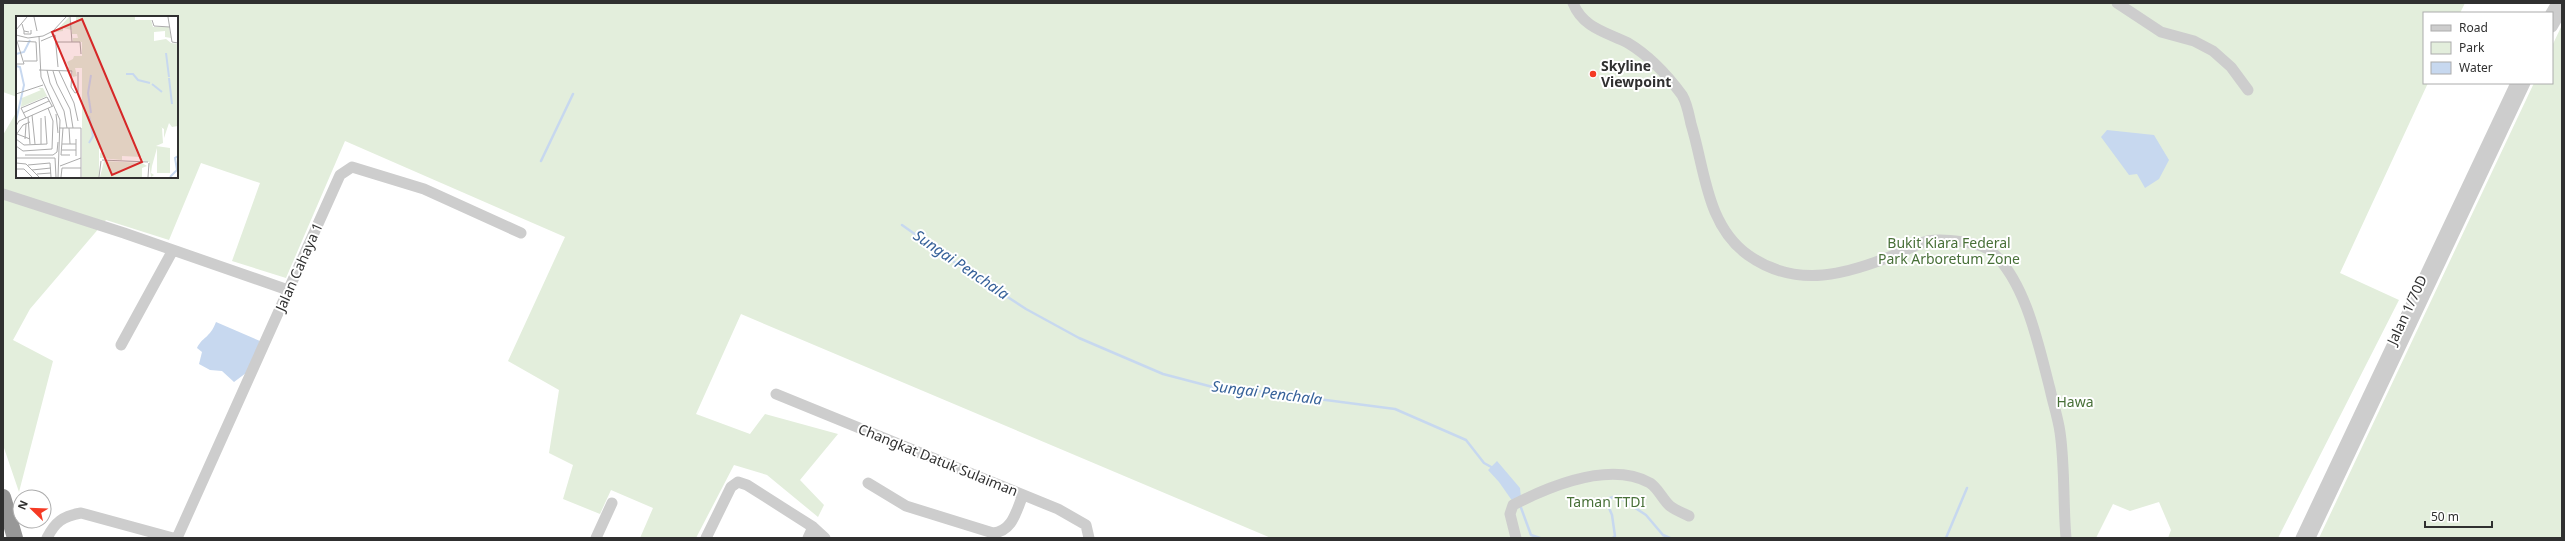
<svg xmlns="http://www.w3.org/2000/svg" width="2565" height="541" font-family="'Noto Sans',sans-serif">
  <rect width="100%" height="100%" fill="#fff"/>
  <path fill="#e3eedc" d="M 3,3 L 2465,3 L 2460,13 L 2424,13 L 2424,83 L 2428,83 L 2340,273 L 2399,300 L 2278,538 L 2168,538 L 2171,530 L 2159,502 L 2130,511 L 2113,504 L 2096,538 L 1271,538 L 741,314 L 696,414 L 750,434 L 765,414 L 838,434 L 800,480 L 824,505 L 818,517 L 767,475 L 734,465 L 696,538 L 640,538 L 653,508 L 611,490 L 600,514 L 563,499 L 573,465 L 549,453 L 559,390 L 508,361 L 565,237 L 345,141 L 286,278 L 232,261 L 260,183 L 201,163 L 169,240 L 106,220 L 30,309 L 13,340 L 53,361 L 19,492 L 3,445 L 3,135 L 17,111 L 17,177 L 177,177 L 177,17 L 17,17 L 17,97 L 3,92 Z
    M 2562,25 L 2562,538 L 2319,538 L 2534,83 L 2552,83 L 2552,46 Z"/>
  <path fill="#c7d8ef" d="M 2107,130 L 2154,135 L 2169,160 L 2159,179 L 2145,188 L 2137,174 L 2129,175 L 2101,137 Z
    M 216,322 L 260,341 L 246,373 L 234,382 L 222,371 L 210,370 L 199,364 L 202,352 L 197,348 C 202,337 210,338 216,322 Z
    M 1497,461 L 1520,488 L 1521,498 L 1513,502 L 1499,482 L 1488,470 Z"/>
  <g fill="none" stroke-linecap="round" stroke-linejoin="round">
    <path stroke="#c7d8ef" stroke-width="2.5" d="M 541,161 L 573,94
      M 902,225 L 960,266 L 1026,309 L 1079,338 L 1163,374 L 1228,391 L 1257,391 L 1395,409 L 1466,440 L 1484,463 L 1493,468
      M 1520,505 L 1531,535 L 1540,538
      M 1613,538 L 1615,536 L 1612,515 L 1607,503 L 1610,498 L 1617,496 L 1646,515 L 1663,535 L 1670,538
      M 1946,538 L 1967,488"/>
    <path stroke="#cdcdcd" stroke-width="11" d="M 1573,3 C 1583,28 1606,32 1628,43 C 1648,55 1668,76 1682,95 C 1687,103 1689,115 1691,124 C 1705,169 1706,225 1748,255 C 1797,290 1849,274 1899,253 C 1908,250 1918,243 1928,241 C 1942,238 1981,242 1992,252 C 2026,282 2039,347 2050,389 C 2053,403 2058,418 2060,432 C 2065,467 2063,503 2066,538
      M 2117,3 L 2161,32 L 2194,41 L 2213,51 L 2231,67 L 2248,90
      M 2551,13 L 2557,3
      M 2552,27 L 2562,10
      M 3,194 L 124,233 L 288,290
      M 121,345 L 173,250
      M 776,394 L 1058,509 L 1086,525 L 1089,538
      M 868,483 L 906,506 L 993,533 C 1013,531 1016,511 1023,495
      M 47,538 C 55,522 63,516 81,513 L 173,538
      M 177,538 L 340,175 L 352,167 L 424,189 L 521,233
      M 596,538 L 612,503
      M 706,538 L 731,487 L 738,482 L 747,485 L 813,527 L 825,538
      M 808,538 L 813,527
      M 1516,538 L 1510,514 L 1513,505 C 1550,486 1610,461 1650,483 C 1658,488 1663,500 1670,506 C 1675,510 1683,513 1689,516
      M 2301,538 L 2516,83
      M 2310,538 L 2525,83"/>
    <path stroke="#979797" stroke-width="16" d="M 3,497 L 15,538"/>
  </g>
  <circle fill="#f53a24" stroke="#fff" stroke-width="1.5" cx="1593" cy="74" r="4"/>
  <g text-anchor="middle" stroke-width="4" stroke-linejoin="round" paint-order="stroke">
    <g font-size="14" font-weight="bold" fill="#303030" stroke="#fff" text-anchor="start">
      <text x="1601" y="71">Skyline<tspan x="1601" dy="16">Viewpoint</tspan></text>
    </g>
    <g font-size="14" fill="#487038" stroke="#fff">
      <text x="1949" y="248">Bukit Kiara Federal<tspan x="1949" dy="16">Park Arboretum Zone</tspan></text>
      <text x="2075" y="407">Hawa</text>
      <text x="1606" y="507">Taman TTDI</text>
    </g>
    <g font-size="14" fill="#303030" stroke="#fff">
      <text transform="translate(299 267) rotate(-66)" y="5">Jalan Cahaya 1</text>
      <text transform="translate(2407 310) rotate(-65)" y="5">Jalan 1/70D</text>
      <text transform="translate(938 460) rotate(22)" y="5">Changkat Datuk Sulaiman</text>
    </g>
    <g font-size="15" font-style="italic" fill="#366199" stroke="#fff">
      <text transform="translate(961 265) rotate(34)" y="5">Sungai Penchala</text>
      <text transform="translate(1267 393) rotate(7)" y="5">Sungai Penchala</text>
    </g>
  </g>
  <g transform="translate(16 16)">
    <rect width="162" height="162" fill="#fff"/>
    <path d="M 53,1 L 54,6 L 60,7 L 60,1 L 119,1 L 119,4 L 135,4 L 137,11 L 153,11 L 155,22 L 149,21 L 149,15 L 138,16 L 138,25 L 150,23 L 155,27 L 162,28 L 162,110 L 156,111 L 153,107 L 148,122 L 148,113 L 143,110 L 146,112 L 147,127 L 140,130 L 154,132 L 154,157 L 141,157 L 141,132 L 136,150 L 135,157 L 138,159 L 135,161 L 133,146 L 125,144 L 126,141 L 106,140 L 106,144 L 84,142 L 84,137 L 89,135 L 83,133 L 83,161 L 66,161 L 66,52 L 59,52 L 61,60 L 57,61 L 57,55 L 51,55 L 51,52 L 53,51 L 51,46 L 57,43 L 58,40 L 66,40 L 66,26 L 57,26 L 57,22 L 62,22 L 61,18 L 56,18 L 56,14 L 47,12 L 47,15 L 39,16 ZM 22,72 L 27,72 L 31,80 L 5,91 L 6,82 L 25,74 ZM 88,145 L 126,147 L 131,150 L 126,152 L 126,161 L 84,161 Z" fill="#e3eedc"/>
    <path fill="none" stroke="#c7d8ef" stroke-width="2" d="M 150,37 L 153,61M 0,38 L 8,36 L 14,24M 0,50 L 4,51 L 8,69 L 0,105M 110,58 L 117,58 L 122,64 L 134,67M 75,59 L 72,77 L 75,97M 153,62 L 156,88M 136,68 L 146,76M 73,100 L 77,120 L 73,127M 154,161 L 161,154 L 159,142 L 162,140"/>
    <path fill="none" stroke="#acacac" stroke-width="1" d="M 18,1 L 21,15M 54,1 L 56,26M 152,1 L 156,26 L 162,27M 136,4 L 138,10 L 154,11M 6,8 L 8,15 L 13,16M 0,14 L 11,1M 8,15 L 8,18 L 15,18 L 15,14M 0,19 L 12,22 L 27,20 L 37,15 L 50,1M 23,20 L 25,61 L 44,104 L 42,161M 0,22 L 8,48 L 0,48M 2,25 L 20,26 L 21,45M 25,25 L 39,19 L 42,51M 40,26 L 64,26 L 65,38M 8,45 L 21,45M 23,54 L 56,55 L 55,71 L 59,77 L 62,76 L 62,56M 31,54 L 34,67 L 48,95 L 51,112M 37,55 L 41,68 L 54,93 L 57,112M 43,55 L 58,87 L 62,105M 0,78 L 27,69M 7,97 L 33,85M 40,98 L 42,117M 16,99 L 19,128M 12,101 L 14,128M 10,102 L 5,92 L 10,90 L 31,81 L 36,90M 0,110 L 3,105 L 37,90M 43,112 L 65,112 L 65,161M 47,112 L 45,139 L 54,139M 53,112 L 54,128M 1,118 L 14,123M 0,119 L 7,109 L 14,106M 0,123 L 8,129 L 31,128 L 29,100M 9,123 L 10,108M 60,123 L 60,140M 25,128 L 25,102M 46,128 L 60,128M 0,130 L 7,135 L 36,133 L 37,105 L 32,92M 46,134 L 60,134M 9,139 L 37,139 L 41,136 L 42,126M 0,142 L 39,142 L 40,161M 86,144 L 132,146M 0,147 L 10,148 L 23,161M 12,149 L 34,147 L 35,161M 44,150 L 65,142M 0,153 L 8,153 L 16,161M 16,154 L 35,152M 21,158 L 35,157M 45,161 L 46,152 L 65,152M 83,161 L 85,145M 132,161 L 133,147"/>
    <path fill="#d62828" fill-opacity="0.15" stroke="#d62828" stroke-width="2" d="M 66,3 L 126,146 L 96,159 L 36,16 Z"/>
    <rect width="162" height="162" fill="none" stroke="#303030" stroke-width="2"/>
  </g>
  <rect width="2565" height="541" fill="none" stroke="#303030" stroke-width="8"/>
  <rect x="2423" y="12" width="130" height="72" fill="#ffffff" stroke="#acacac"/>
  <rect x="2431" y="25" width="20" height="6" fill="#cdcdcd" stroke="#acacac"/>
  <text x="2459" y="32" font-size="12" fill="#303030">Road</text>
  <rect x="2431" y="42" width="20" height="12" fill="#e3eedc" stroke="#acacac"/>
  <text x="2459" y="52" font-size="12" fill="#303030">Park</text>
  <rect x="2431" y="62" width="20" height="12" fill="#c7d8ef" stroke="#acacac"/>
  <text x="2459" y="72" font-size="12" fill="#303030">Water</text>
  <g transform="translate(32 509) rotate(293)"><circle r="19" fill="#ffffff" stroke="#acacac"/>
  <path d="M0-3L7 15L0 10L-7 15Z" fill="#f53a24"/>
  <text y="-6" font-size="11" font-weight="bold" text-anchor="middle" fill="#303030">N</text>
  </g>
  <path d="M2425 521v6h67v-6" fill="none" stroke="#303030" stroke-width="2"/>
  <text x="2431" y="521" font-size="12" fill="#303030" stroke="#ffffff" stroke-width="3" paint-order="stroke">50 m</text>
</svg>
